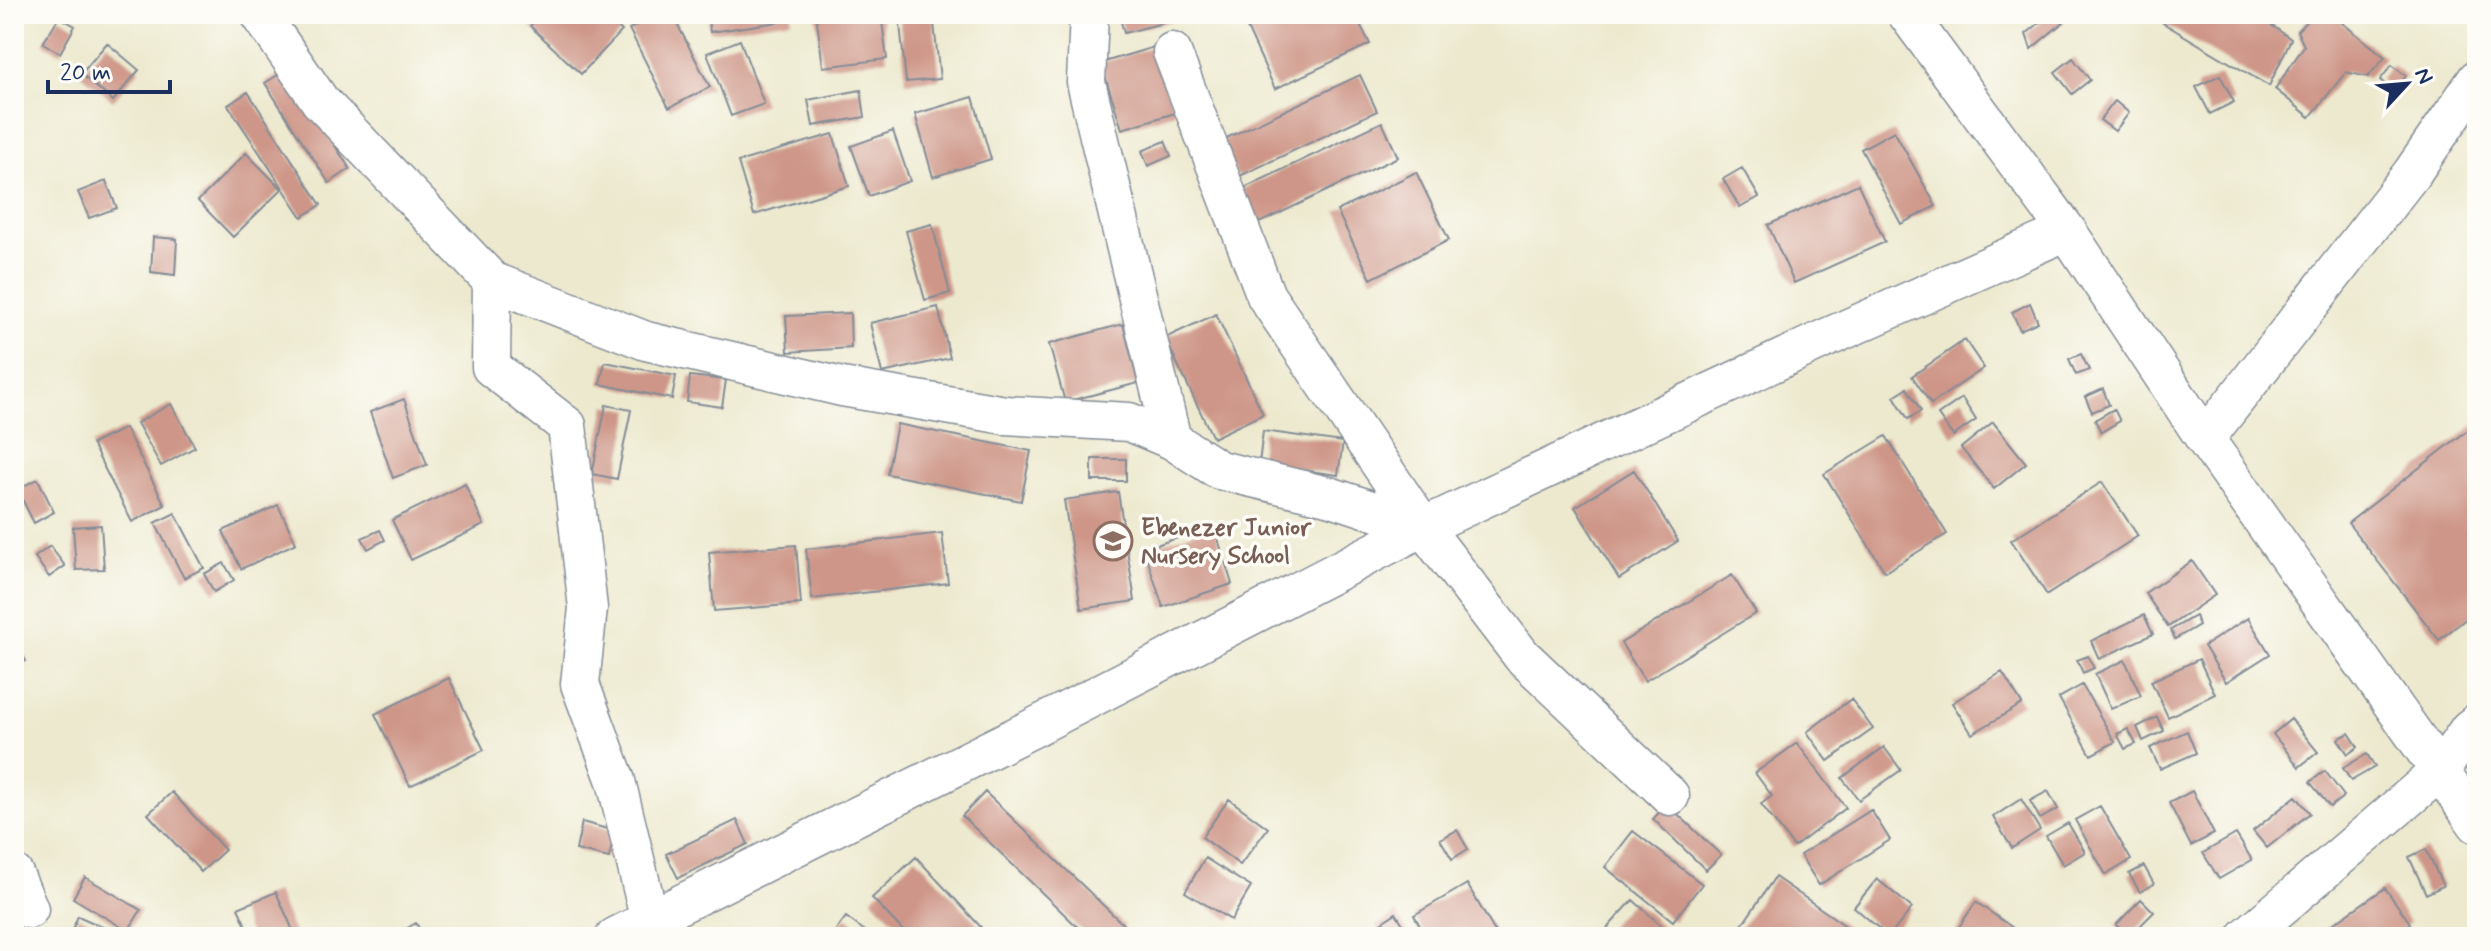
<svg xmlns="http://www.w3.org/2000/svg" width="2491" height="951" font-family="Mynerve,sans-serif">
  <rect width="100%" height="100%" fill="#fdfcf7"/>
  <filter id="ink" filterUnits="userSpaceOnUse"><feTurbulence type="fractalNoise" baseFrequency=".0125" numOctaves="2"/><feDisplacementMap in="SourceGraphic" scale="16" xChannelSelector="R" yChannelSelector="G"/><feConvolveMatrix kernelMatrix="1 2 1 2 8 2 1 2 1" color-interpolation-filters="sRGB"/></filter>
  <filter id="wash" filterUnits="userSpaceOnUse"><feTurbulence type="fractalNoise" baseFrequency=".006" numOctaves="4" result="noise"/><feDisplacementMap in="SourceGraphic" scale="32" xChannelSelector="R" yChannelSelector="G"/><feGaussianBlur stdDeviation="1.8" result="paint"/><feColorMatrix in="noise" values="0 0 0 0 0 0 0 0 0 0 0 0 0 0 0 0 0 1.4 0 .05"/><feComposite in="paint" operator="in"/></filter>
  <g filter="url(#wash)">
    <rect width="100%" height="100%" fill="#ede9cf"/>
    <g id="blocks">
      <path fill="#ce9688" d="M 541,14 L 604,14 L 622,31 L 581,74 L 530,26 Z
        M 659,14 L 672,14 L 710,87 L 669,108 L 629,29 Z
        M 707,14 L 791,14 L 792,20 L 710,32 Z
        M 816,14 L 881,14 L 887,59 L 823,67 Z
        M 899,14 L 933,14 L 940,79 L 906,82 Z
        M 1119,14 L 1189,14 L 1190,16 L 1124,33 Z
        M 1254,14 L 1355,14 L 1370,44 L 1275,89 L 1243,19 Z
        M 2050,14 L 2063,14 L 2067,19 L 2031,49 L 2026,34 Z
        M 2171,14 L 2278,14 L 2267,22 L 2291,39 L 2269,86 L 2163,23 Z
        M 2313,14 L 2331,14 L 2385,57 L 2368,77 L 2346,72 L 2310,117 L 2275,89 L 2304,46 L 2297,31 Z
        M 59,17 L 75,26 L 60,53 L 43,43 Z
        M 740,40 L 764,104 L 731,116 L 707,53 Z
        M 107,43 L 139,70 L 113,101 L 81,74 Z
        M 1154,47 L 1175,113 L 1122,129 L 1101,63 Z
        M 2073,58 L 2090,80 L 2072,94 L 2055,72 Z
        M 2392,65 L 2406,76 L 2394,91 L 2380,80 Z
        M 286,70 L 350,169 L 329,183 L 265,83 Z
        M 1360,75 L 1377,111 L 1238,177 L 1220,141 Z
        M 2220,75 L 2234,102 L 2210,114 L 2196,87 Z
        M 861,90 L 865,117 L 813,126 L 808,100 Z
        M 248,92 L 321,205 L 302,217 L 228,105 Z
        M 973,97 L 991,159 L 933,177 L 915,114 Z
        M 2115,101 L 2129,113 L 2115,131 L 2100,120 Z
        M 1382,122 L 1398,157 L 1259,223 L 1242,189 Z
        M 893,131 L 910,181 L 869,196 L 851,146 Z
        M 1894,131 L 1936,206 L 1901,224 L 1861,149 Z
        M 833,134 L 849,186 L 754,215 L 738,162 Z
        M 1165,141 L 1171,156 L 1148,166 L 1142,151 Z
        M 246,153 L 282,189 L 233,237 L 198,201 Z
        M 1742,168 L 1759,197 L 1740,208 L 1723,179 Z
        M 1416,172 L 1449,240 L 1371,279 L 1337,211 Z
        M 106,181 L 117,208 L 89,218 L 78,192 Z
        M 1858,184 L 1885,242 L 1794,283 L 1768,225 Z
        M 932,224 L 950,293 L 925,300 L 906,231 Z
        M 153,237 L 177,239 L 175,275 L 151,272 Z
        M 2030,303 L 2038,322 L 2020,330 L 2012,312 Z
        M 938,307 L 950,358 L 882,373 L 870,323 Z
        M 850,313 L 851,348 L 788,352 L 786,316 Z
        M 1216,314 L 1263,414 L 1213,438 L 1165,338 Z
        M 1123,324 L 1138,383 L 1065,402 L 1049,344 Z
        M 1965,340 L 1984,368 L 1931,404 L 1912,376 Z
        M 2081,354 L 2089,370 L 2076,375 L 2069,359 Z
        M 605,362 L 676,376 L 672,399 L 600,384 Z
        M 690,376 L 726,380 L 722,407 L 687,402 Z
        M 1907,388 L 1921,411 L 1908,419 L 1894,396 Z
        M 2103,389 L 2109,405 L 2092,412 L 2085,397 Z
        M 1962,398 L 1976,420 L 1953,436 L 1938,415 Z
        M 404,399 L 427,465 L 393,478 L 370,412 Z
        M 171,404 L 195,447 L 161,466 L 137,423 Z
        M 606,405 L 631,410 L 617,479 L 592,474 Z
        M 2114,409 L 2120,421 L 2101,432 L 2095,420 Z
        M 1993,422 L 2026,463 L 1994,489 L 1961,448 Z
        M 2477,423 L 2477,610 L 2439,640 L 2348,523 Z
        M 897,424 L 1031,451 L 1021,501 L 887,474 Z
        M 125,428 L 165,505 L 132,522 L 92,444 Z
        M 1263,431 L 1343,442 L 1338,475 L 1259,464 Z
        M 1886,436 L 1947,534 L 1885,572 L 1824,474 Z
        M 1092,459 L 1126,459 L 1126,481 L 1092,481 Z
        M 1634,470 L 1678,541 L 1619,579 L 1575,507 Z
        M 38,479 L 54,512 L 34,523 L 17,489 Z
        M 2102,482 L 2138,536 L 2047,595 L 2011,540 Z
        M 465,484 L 484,525 L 411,560 L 392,520 Z
        M 1118,492 L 1135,601 L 1081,609 L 1064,500 Z
        M 278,505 L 296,543 L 241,569 L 223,531 Z
        M 175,513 L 204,568 L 184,578 L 155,523 Z
        M 101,525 L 104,569 L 76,570 L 73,527 Z
        M 1214,526 L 1232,584 L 1163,607 L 1144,549 Z
        M 380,530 L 385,540 L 368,549 L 362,538 Z
        M 942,533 L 948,583 L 812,599 L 806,549 Z
        M 796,545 L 801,604 L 714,611 L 709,552 Z
        M 50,546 L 65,566 L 49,577 L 35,557 Z
        M 2192,561 L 2215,595 L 2168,627 L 2145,593 Z
        M 224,563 L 234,580 L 214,592 L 204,574 Z
        M 1732,575 L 1756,613 L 1645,681 L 1621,643 Z
        M 2144,615 L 2153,634 L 2099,659 L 2091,641 Z
        M 2195,616 L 2199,625 L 2175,639 L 2171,630 Z
        M 2248,618 L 2270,654 L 2226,682 L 2204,646 Z
        M 14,639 L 26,661 L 14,667 Z
        M 2088,656 L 2094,668 L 2083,673 L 2077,660 Z
        M 2199,659 L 2215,694 L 2168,717 L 2151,681 Z
        M 2125,660 L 2141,696 L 2111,709 L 2095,674 Z
        M 2002,672 L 2022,704 L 1972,734 L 1952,703 Z
        M 449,678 L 484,750 L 410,786 L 375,714 Z
        M 2082,685 L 2115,742 L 2091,755 L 2059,698 Z
        M 1851,699 L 1873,729 L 1828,761 L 1807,732 Z
        M 2157,717 L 2164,731 L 2143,741 L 2137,727 Z
        M 2291,719 L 2318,752 L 2299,767 L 2273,734 Z
        M 2128,729 L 2136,744 L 2125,749 L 2117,734 Z
        M 2187,731 L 2196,753 L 2160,769 L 2150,748 Z
        M 2349,733 L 2358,747 L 2348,754 L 2338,739 Z
        M 1797,743 L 1846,808 L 1794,847 L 1761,804 L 1772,796 L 1755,773 Z
        M 1884,747 L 1901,770 L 1859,800 L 1842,778 Z
        M 2367,754 L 2375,767 L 2351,781 L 2343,768 Z
        M 2325,771 L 2344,796 L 2330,807 L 2310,782 Z
        M 2048,791 L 2058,809 L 2040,819 L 2030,801 Z
        M 2192,791 L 2214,834 L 2191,846 L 2169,803 Z
        M 172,792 L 225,850 L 201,872 L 148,814 Z
        M 985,792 L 1125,926 L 1114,937 L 1088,937 L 962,816 Z
        M 2296,796 L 2310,813 L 2267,848 L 2253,831 Z
        M 1229,799 L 1268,828 L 1240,865 L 1202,837 Z
        M 2021,799 L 2040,830 L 2012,848 L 1993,817 Z
        M 1667,804 L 1721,855 L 1706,870 L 1653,819 Z
        M 2100,806 L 2131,860 L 2106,875 L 2075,820 Z
        M 1871,810 L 1890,840 L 1819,885 L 1800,855 Z
        M 737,820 L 748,844 L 678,878 L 666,854 Z
        M 582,822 L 615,831 L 609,858 L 576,850 Z
        M 2068,823 L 2085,852 L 2063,865 L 2046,836 Z
        M 1457,830 L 1468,849 L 1452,859 L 1440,839 Z
        M 1633,831 L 1702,884 L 1673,921 L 1605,867 Z
        M 2236,834 L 2252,860 L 2219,879 L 2203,853 Z
        M 2426,849 L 2443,886 L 2426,894 L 2409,857 Z
        M 916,857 L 990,937 L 909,937 L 872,898 Z
        M 1205,858 L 1251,887 L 1231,920 L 1185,892 Z
        M 2144,866 L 2154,884 L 2140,892 L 2129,874 Z
        M 85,877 L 141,910 L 128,931 L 73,898 Z
        M 1775,877 L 1856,933 L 1853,937 L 1734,937 Z
        M 1877,879 L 1912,908 L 1889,937 L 1854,907 Z
        M 1467,884 L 1498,937 L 1426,937 L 1414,915 Z
        M 2385,888 L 2410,923 L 2389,937 L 2314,937 Z
        M 276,892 L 296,937 L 251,937 L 238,908 Z
        M 2141,899 L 2154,912 L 2129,937 L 2116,925 Z
        M 1633,900 L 1664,928 L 1656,937 L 1599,937 Z
        M 1976,902 L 2026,937 L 1952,937 Z
        M 1396,913 L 1411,937 L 1383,937 L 1376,926 Z
        M 78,916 L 114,932 L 112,937 L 69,937 Z
        M 846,917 L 873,937 L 831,937 Z
        M 416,923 L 424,937 L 392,937 Z"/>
    </g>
  </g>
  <g filter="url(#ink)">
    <use href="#blocks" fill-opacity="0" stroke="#848c96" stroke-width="2"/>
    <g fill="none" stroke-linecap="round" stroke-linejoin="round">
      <g stroke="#848c96" stroke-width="41">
        <path id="street" d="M 260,14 L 320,101 L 492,281 L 646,341 L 842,387 L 1005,415 L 1129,422 L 1172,440 L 1219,470 L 1332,497 L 1423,527
          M 1089,14 L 1086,82 L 1172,440
          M 1907,14 L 2067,231 L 2205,439 L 2477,824
          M 1172,52 L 1266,296 L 1423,527 L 1522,656 L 1670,796
          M 492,281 L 491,367 L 567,426 L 588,608 L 580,684 L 616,781 L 650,921 L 647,937
          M 2205,439 L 2412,173 L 2477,79
          M 14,874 L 29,909
          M 615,937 L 1031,729 L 1423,527 L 1824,339 L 2067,231
          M 2246,937 L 2440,771 L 2469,729 L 2477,723"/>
      </g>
      <use href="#street" stroke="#fff" stroke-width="38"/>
    </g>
  </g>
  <defs>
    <g id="school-ring" transform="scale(2)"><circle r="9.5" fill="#fdfcf7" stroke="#8d6e63" stroke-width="1.5"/><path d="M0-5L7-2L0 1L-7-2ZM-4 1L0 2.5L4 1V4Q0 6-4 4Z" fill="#8d6e63"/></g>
  </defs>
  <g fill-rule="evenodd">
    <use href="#school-ring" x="1113" y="541"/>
  </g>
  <g text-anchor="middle" stroke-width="7" stroke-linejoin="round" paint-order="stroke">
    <g font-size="24" font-weight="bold" fill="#785e54" stroke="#fdfcf7" text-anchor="start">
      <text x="1141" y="535">Ebenezer Junior<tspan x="1141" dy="28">Nursery School</tspan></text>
    </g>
  </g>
  <rect width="2491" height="951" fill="none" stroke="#fdfcf7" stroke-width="48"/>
  <g transform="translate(2407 84) rotate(64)" stroke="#fdfcf7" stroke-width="6" paint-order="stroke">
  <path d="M0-6L14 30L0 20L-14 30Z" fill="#1b2f5e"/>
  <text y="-12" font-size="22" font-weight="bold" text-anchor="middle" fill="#1b2f5e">N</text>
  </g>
  <path d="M48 80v12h122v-12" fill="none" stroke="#1b2f5e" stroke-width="4"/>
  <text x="60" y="80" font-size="24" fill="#1b2f5e" stroke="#fdfcf7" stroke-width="6" paint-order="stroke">20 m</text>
</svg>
